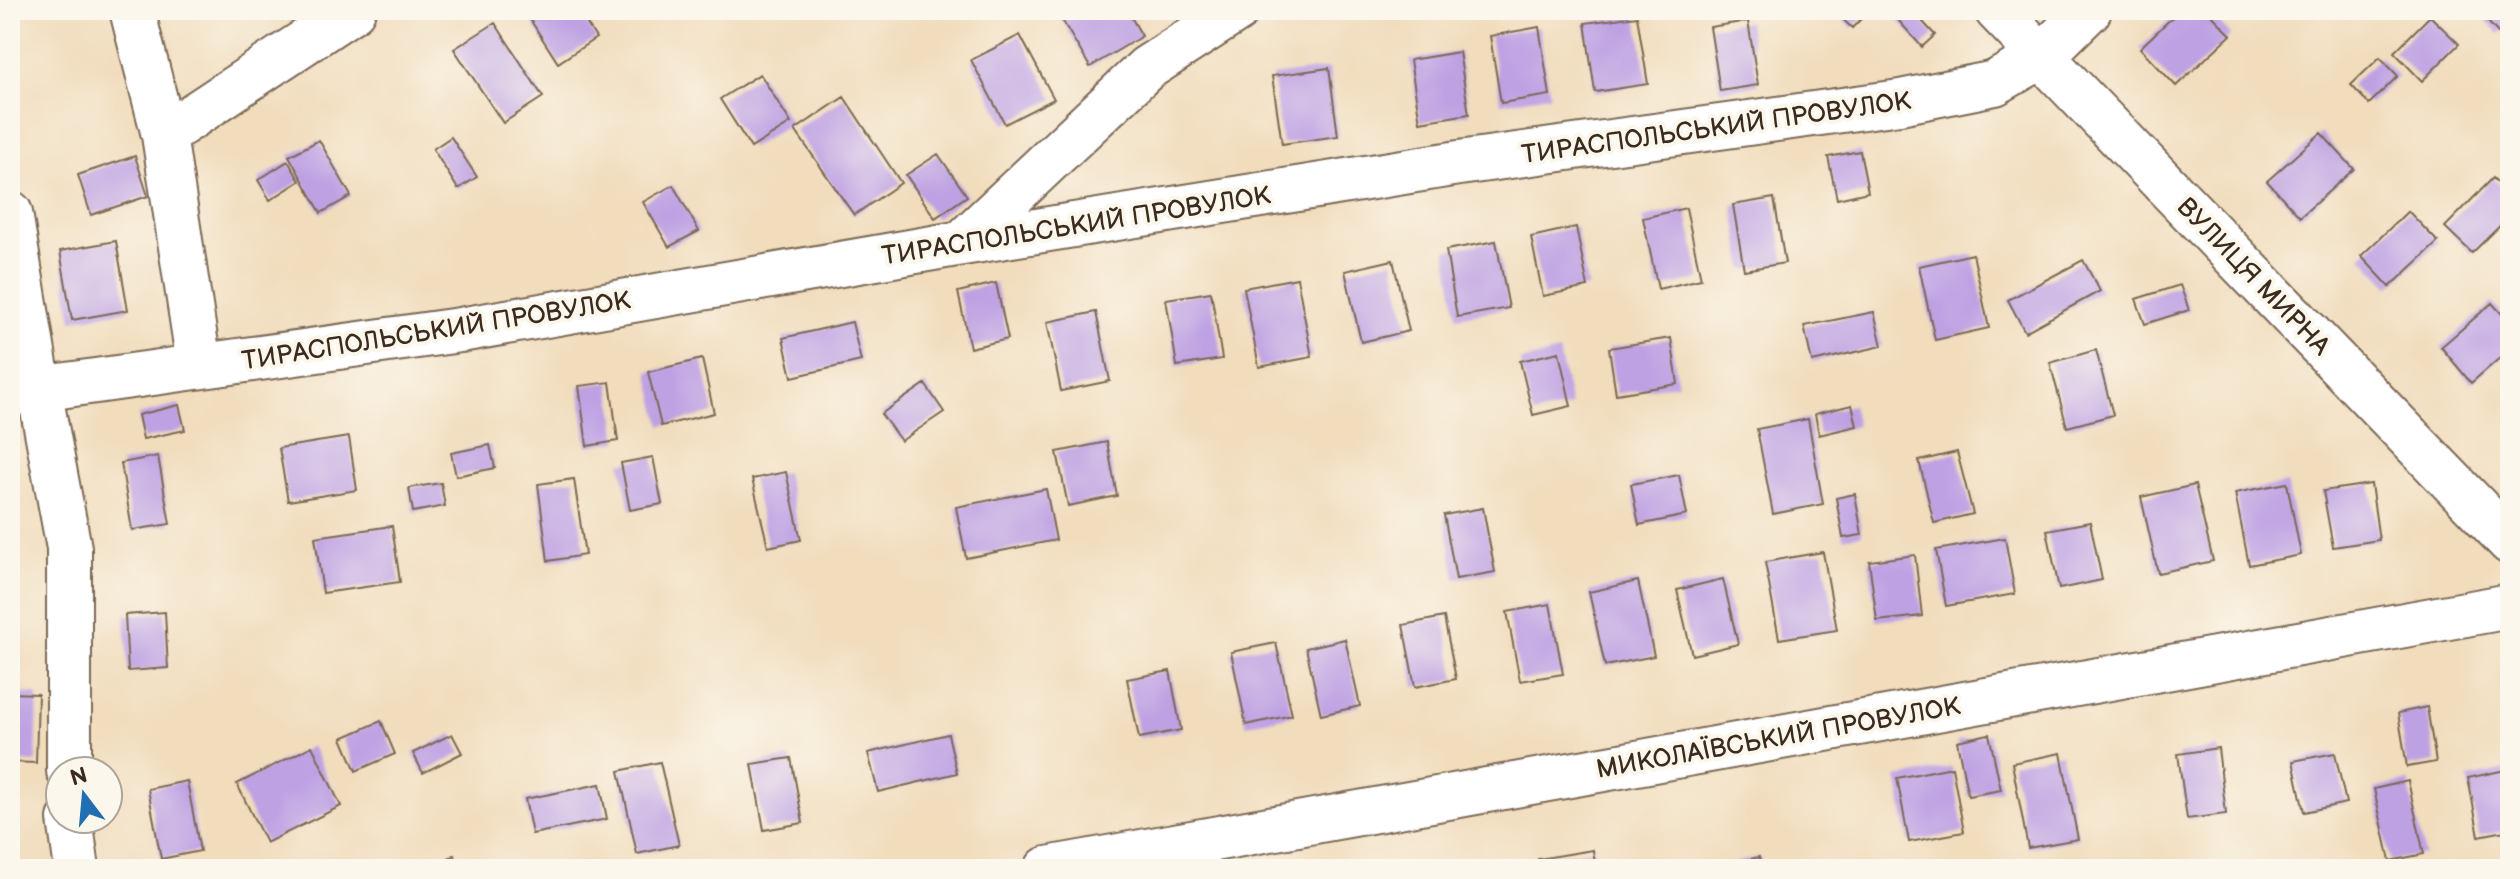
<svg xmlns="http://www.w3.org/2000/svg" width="2520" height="879" font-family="'Balsamiq Sans',sans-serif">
  <rect width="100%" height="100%" fill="#fbf7ec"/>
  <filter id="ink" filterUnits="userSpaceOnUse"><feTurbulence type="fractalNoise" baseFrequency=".0125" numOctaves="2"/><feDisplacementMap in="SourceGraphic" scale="16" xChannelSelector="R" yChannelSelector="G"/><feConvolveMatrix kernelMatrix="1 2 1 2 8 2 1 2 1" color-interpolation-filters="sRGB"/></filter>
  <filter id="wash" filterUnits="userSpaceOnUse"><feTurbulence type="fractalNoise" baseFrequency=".006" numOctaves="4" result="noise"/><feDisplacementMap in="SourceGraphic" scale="32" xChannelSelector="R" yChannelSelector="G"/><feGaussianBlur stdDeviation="1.8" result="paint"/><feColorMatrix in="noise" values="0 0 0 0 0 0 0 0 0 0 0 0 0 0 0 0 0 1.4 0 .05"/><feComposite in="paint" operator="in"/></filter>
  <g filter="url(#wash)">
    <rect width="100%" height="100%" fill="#f1dcbc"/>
    <g id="blocks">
      <path fill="#bea1e3" d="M 524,10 L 578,10 L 596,38 L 558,63 Z
        M 1056,10 L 1127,10 L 1142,36 L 1090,67 Z
        M 1833,10 L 1870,10 L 1852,28 Z
        M 1912,10 L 1935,35 L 1922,47 L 1899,21 Z
        M 2180,10 L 2207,10 L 2231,35 L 2176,86 L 2140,48 Z
        M 2477,10 L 2510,10 L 2510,24 L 2499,34 Z
        M 1637,16 L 1648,84 L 1595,92 L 1585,23 Z
        M 2430,16 L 2459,44 L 2422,81 L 2394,52 Z
        M 1748,21 L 1758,85 L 1720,91 L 1710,27 Z
        M 495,23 L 543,97 L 503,123 L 454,49 Z
        M 1539,27 L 1550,95 L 1501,103 L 1490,36 Z
        M 1020,35 L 1054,99 L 1005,124 L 971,60 Z
        M 1459,52 L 1469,114 L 1420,122 L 1410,60 Z
        M 2380,57 L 2398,76 L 2369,104 L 2351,85 Z
        M 1329,68 L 1338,136 L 1282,144 L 1272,76 Z
        M 760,74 L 791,123 L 751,148 L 720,99 Z
        M 844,97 L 901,183 L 854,215 L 795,130 Z
        M 2321,133 L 2354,169 L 2300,217 L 2267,181 Z
        M 451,137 L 477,177 L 458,189 L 433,149 Z
        M 319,140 L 351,196 L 321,213 L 289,156 Z
        M 1860,151 L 1868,192 L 1837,199 L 1828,157 Z
        M 938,154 L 967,196 L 935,218 L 906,175 Z
        M 135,156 L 148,196 L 91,215 L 78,175 Z
        M 288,161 L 300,181 L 270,200 L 258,180 Z
        M 2493,178 L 2510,195 L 2510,216 L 2472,253 L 2445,227 Z
        M 673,185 L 699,231 L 669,247 L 643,202 Z
        M 1774,198 L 1785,263 L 1744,270 L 1733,205 Z
        M 1686,208 L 1701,279 L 1658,289 L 1643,218 Z
        M 2408,211 L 2438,242 L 2390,287 L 2361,256 Z
        M 1576,227 L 1588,287 L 1543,296 L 1531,237 Z
        M 116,241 L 128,310 L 72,320 L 60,251 Z
        M 1496,241 L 1509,308 L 1457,317 L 1446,250 Z
        M 1973,254 L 1989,328 L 1935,340 L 1919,266 Z
        M 1393,260 L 1409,331 L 1361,342 L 1345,271 Z
        M 2083,260 L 2100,291 L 2025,332 L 2008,300 Z
        M 1297,278 L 1312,357 L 1259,367 L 1244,288 Z
        M 996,283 L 1008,339 L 970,348 L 958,292 Z
        M 2180,285 L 2189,310 L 2145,324 L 2136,299 Z
        M 1211,292 L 1222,359 L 1177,366 L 1166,299 Z
        M 2492,303 L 2510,323 L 2510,349 L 2471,383 L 2441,347 Z
        M 1096,312 L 1110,381 L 1061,391 L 1047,322 Z
        M 1874,312 L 1882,346 L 1812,362 L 1804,326 Z
        M 852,322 L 861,361 L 792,377 L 783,338 Z
        M 1671,338 L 1678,384 L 1616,394 L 1609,348 Z
        M 2096,350 L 2113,415 L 2067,427 L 2050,363 Z
        M 1559,352 L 1571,406 L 1533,415 L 1520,361 Z
        M 702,359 L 714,413 L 661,426 L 648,372 Z
        M 610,382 L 618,441 L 587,446 L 579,386 Z
        M 925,384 L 944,412 L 901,441 L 881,414 Z
        M 179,405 L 185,430 L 143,439 L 138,415 Z
        M 1852,405 L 1857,426 L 1819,435 L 1815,414 Z
        M 1808,419 L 1823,504 L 1773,514 L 1757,429 Z
        M 349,437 L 357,490 L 288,501 L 279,448 Z
        M 1107,442 L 1117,496 L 1068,506 L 1057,452 Z
        M 490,445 L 495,468 L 456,476 L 451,453 Z
        M 1957,452 L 1973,514 L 1934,523 L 1919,461 Z
        M 158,456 L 170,524 L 132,530 L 121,463 Z
        M 653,457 L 662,504 L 630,510 L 621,463 Z
        M 786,472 L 801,540 L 768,547 L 752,479 Z
        M 1679,475 L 1687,515 L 1639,525 L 1631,484 Z
        M 574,479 L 585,555 L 548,561 L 538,484 Z
        M 441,483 L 445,506 L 413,512 L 409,488 Z
        M 2287,483 L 2301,555 L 2249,565 L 2235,493 Z
        M 2371,484 L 2379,540 L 2333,547 L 2323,491 Z
        M 2195,485 L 2213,561 L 2158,573 L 2141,497 Z
        M 1046,489 L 1056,540 L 966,558 L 956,507 Z
        M 1855,494 L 1862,535 L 1843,538 L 1836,498 Z
        M 1483,508 L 1495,572 L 1456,579 L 1444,515 Z
        M 2090,522 L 2102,580 L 2059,589 L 2047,530 Z
        M 392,526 L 400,582 L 323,593 L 315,537 Z
        M 2005,538 L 2015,594 L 1946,606 L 1936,550 Z
        M 1823,552 L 1837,630 L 1779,639 L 1765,562 Z
        M 1915,555 L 1922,616 L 1877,621 L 1869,561 Z
        M 1723,579 L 1738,644 L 1692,655 L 1677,590 Z
        M 1638,581 L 1654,656 L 1605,666 L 1589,592 Z
        M 1550,604 L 1563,674 L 1520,681 L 1507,612 Z
        M 165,612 L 168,668 L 128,671 L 125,615 Z
        M 1444,617 L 1456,679 L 1415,687 L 1403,625 Z
        M 1345,639 L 1360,706 L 1321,715 L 1306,648 Z
        M 1276,643 L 1292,715 L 1246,725 L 1231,652 Z
        M 1170,671 L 1181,730 L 1139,738 L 1127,679 Z
        M 10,693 L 38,694 L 36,763 L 10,762 Z
        M 2427,707 L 2436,762 L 2407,767 L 2398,713 Z
        M 381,721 L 395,754 L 356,771 L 342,738 Z
        M 452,734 L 462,753 L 423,773 L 413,753 Z
        M 948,734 L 957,773 L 878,792 L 868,753 Z
        M 1989,734 L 2001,790 L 1968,796 L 1957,741 Z
        M 312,746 L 341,806 L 266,843 L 237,784 Z
        M 2218,748 L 2226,814 L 2187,819 L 2178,754 Z
        M 2061,753 L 2078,839 L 2028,848 L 2012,763 Z
        M 2335,753 L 2346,803 L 2304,812 L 2293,761 Z
        M 791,758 L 803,823 L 764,830 L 752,764 Z
        M 660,762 L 679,845 L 637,854 L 619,771 Z
        M 1952,767 L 1964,832 L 1909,842 L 1897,778 Z
        M 2510,769 L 2510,830 L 2479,836 L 2468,778 Z
        M 187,781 L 200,851 L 161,859 L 148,789 Z
        M 2408,781 L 2424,854 L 2390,861 L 2374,789 Z
        M 600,784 L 607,819 L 532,834 L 525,799 Z
        M 1593,850 L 1596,869 L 1540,869 L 1538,859 Z
        M 454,855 L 462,869 L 428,869 Z
        M 1759,857 L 1762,869 L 1712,869 L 1712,868 Z"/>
    </g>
  </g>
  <g filter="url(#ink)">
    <use href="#blocks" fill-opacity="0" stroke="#7b6855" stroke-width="2"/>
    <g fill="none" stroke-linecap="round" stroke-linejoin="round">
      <g stroke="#7b6855" stroke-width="48">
        <path id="minor" d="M 132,10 L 164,135 L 199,365
          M 1997,10 L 2510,542
          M 164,135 L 353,10
          M 10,213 L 39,389 L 69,548 L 69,771
          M 962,243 L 1147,68 L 1237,10
          M 10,393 L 460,330 L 962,243 L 1459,163 L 1900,102 L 1995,83 L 2042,56 L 2089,10
          M 70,819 L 77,869
          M 1047,869 L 2510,606"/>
      </g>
      <use href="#minor" stroke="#fff" stroke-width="44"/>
    </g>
  </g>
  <g text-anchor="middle" stroke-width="8" stroke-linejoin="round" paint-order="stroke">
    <g font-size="26" fill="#3b2a1e" stroke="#fbf7ec">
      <text transform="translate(1716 127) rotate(-8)" y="9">ТИРАСПОЛЬСЬКИЙ ПРОВУЛОК</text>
      <text transform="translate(1076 225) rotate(-9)" y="9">ТИРАСПОЛЬСЬКИЙ ПРОВУЛОК</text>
      <text transform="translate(2254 276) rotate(46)" y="9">ВУЛИЦЯ МИРНА</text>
      <text transform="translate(436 330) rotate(-9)" y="9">ТИРАСПОЛЬСЬКИЙ ПРОВУЛОК</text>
      <text transform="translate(1778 737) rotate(-10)" y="9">МИКОЛАЇВСЬКИЙ ПРОВУЛОК</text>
    </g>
  </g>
  <rect width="2520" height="879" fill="none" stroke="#fbf7ec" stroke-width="40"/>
  <g transform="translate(84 795) rotate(344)"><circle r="38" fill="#fbf7ec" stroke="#aea59a" stroke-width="2"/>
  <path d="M0-6L14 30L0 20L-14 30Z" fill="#1f6fb2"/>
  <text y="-12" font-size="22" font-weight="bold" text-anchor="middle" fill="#3b2a1e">N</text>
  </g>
</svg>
